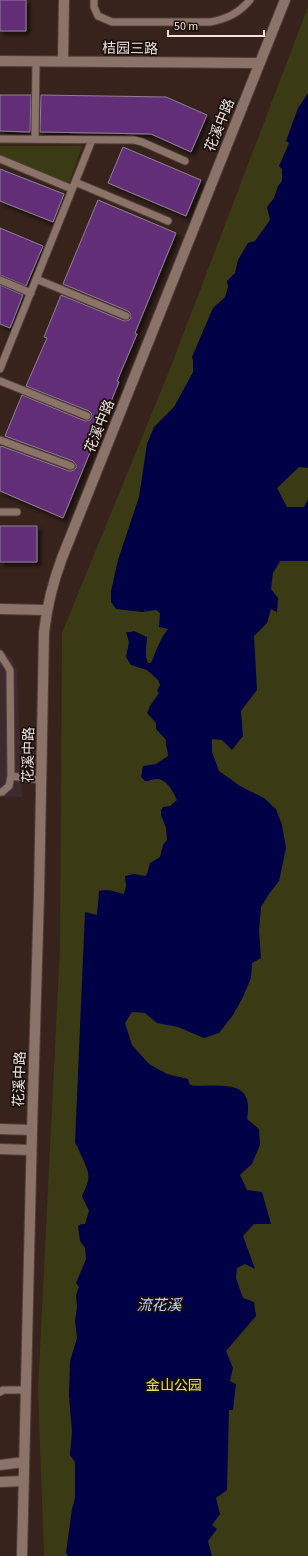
<svg xmlns="http://www.w3.org/2000/svg" width="308" height="1556" font-family="'Source Sans 3','Noto Sans SC',sans-serif">
  <defs>
    <filter id="shadow"><feDropShadow dx="3.5" dy="3.5" stdDeviation="2" flood-color="#0009"/></filter>
  </defs>
  <rect width="100%" height="100%" fill="#37231b"/>
  <path fill="#3d2a2e" d="M 0,648 L 12,659 L 17,671 L 22,797 L 0,797 Z"/>
  <path fill="#3a3b14" d="M 308,7 L 308,1556 L 44,1556 L 38,1390 L 60,948 L 62,633 L 170,369 Z
    M 0,146 L 82,146 L 69,183 L 0,155 Z"/>
  <path fill="#000046" d="M 308,93 L 308,468 L 299,467 L 277,488 L 287,507 L 304,507 L 308,499 L 308,561 L 280,561 L 273,573 L 271,589 L 278,598 L 277,612 L 271,609 L 267,623 L 254,636 L 257,690 L 241,711 L 243,736 L 232,750 L 222,740 L 212,739 L 212,752 L 219,771 L 240,786 L 264,798 L 276,809 L 282,825 L 286,848 L 279,881 L 269,894 L 261,907 L 259,931 L 261,958 L 252,963 L 251,978 L 243,997 L 233,1015 L 219,1033 L 204,1038 L 178,1027 L 157,1023 L 145,1013 L 132,1012 L 125,1023 L 132,1045 L 149,1064 L 167,1074 L 188,1079 L 190,1085 C 205,1088 238,1080 246,1097 C 249,1103 248,1113 247,1119 L 259,1129 L 260,1145 L 252,1164 L 240,1175 L 247,1190 L 262,1192 L 271,1224 L 254,1224 L 243,1236 L 255,1269 L 245,1264 L 237,1268 L 236,1278 L 243,1298 L 254,1302 L 256,1316 L 226,1351 L 233,1368 L 230,1381 L 236,1384 L 233,1410 L 229,1410 L 227,1490 L 216,1498 L 220,1514 L 212,1525 L 217,1529 L 208,1541 L 212,1556 L 68,1556 L 66,1553 L 72,1509 L 75,1498 L 75,1462 L 70,1455 L 72,1432 L 69,1396 L 70,1361 L 77,1338 L 75,1321 L 77,1307 L 76,1295 L 79,1287 L 76,1283 L 86,1259 L 85,1248 L 80,1241 L 78,1226 L 81,1224 L 85,1224 L 89,1211 L 82,1196 C 91,1177 90,1175 82,1157 C 79,1152 79,1148 75,1143 L 85,912 L 97,915 L 99,891 C 107,888 116,892 124,894 L 126,886 L 125,876 L 134,874 L 145,876 L 147,874 L 150,863 L 160,857 L 163,845 L 167,840 L 166,828 L 161,815 L 161,810 L 163,807 L 170,806 L 177,800 C 173,792 167,779 157,779 C 153,779 150,781 145,781 L 141,777 L 143,766 L 156,764 L 168,756 C 168,750 165,745 166,740 L 156,729 L 156,723 L 147,713 L 150,706 L 159,693 L 157,691 L 160,685 L 158,680 L 147,670 L 131,665 L 126,657 L 129,642 L 126,632 L 131,632 L 134,631 L 147,637 C 147,647 144,654 148,663 L 151,663 C 156,651 160,639 168,629 L 159,627 L 160,613 L 156,610 L 142,612 L 116,609 L 111,602 L 111,591 L 118,560 L 139,497 L 147,444 L 154,427 L 174,407 L 193,372 L 193,360 L 192,357 L 213,308 L 225,297 L 228,287 L 227,281 L 235,273 L 238,260 L 248,243 L 255,241 L 270,220 L 267,207 L 274,198 L 278,186 L 282,181 L 282,169 L 279,166 L 289,143 L 286,141 L 298,108 Z"/>
  <path fill="#632f78" stroke="#8d7f93" filter="url(#shadow)" d="M 0,0 L 26,0 L 26,31 L 0,31 Z
    M 0,95 L 31,95 L 30,132 L 0,131 Z
    M 41,95 L 166,97 L 207,115 L 191,152 L 151,134 L 40,132 Z
    M 123,147 L 201,180 L 186,216 L 108,183 Z
    M 0,169 L 64,194 L 53,222 L 0,201 Z
    M 98,200 L 176,233 L 135,333 L 137,334 L 117,381 L 119,382 L 63,518 L 0,491 L 0,447 L 1,446 L 69,471 L 72,471 L 76,468 L 76,465 L 73,461 L 5,436 L 22,395 L 85,421 L 90,420 L 92,417 L 91,413 L 89,411 L 26,386 L 47,338 L 44,337 L 61,295 L 124,321 L 129,320 L 131,318 L 130,313 L 128,311 L 63,284 Z
    M 0,228 L 43,246 L 26,286 L 0,275 Z
    M 0,285 L 23,295 L 10,328 L 0,324 Z
    M 0,526 L 37,526 L 37,562 L 0,562 Z"/>
  <g fill="none" stroke-linecap="round" stroke-linejoin="round">
    <g stroke="#504039" stroke-width="9">
      <path id="service" d="M 94,0 L 94,7 L 98,16 L 112,22 L 210,22 C 227,19 239,13 250,0
        M 0,139 L 134,140 L 142,142 L 185,161
        M 35,139 L 36,61
        M 0,159 L 72,189
        M 75,182 L 168,221
        M 36,279 L 126,316
        M 0,280 L 31,293
        M 0,369 L 92,140
        M 0,381 L 87,416
        M 0,440 L 71,466
        M 0,512 L 17,512
        M 0,654 L 10,670 L 11,776 L 9,786 L 2,792 L 0,792
        M 11,776 L 41,780
        M 0,1392 L 3,1390 L 25,1390"/>
    </g>
    <g stroke="#504039" stroke-width="12">
      <path id="minor" d="M 0,1129 L 32,1130
        M 0,1149 L 31,1150"/>
    </g>
    <g stroke="#504039" stroke-width="12">
      <path id="tertiary" d="M 0,61 L 260,63
        M 63,61 L 64,0
        M 0,609 L 46,610
        M 22,1556 L 32,1130 L 39,895 L 44,632 C 47,606 53,582 62,558 L 285,0"/>
    </g>
    <g stroke="#504039" stroke-width="12">
      <path id="secondary" d="M 0,1465 L 24,1462
        M 0,1482 L 23,1481"/>
    </g>
    <use href="#service" stroke="#8b7369" stroke-width="7"/>
    <use href="#minor" stroke="#8b7369" stroke-width="10"/>
    <use href="#tertiary" stroke="#8b7369" stroke-width="10"/>
    <use href="#secondary" stroke="#8b7369" stroke-width="10"/>
  </g>
  <g text-anchor="middle" stroke-width="3.5" stroke-linejoin="round" paint-order="stroke">
    <g font-size="14" fill="#f1e3de" stroke="#180f0b">
      <text transform="translate(130 48) rotate(1)" y="5">桔园三路</text>
      <text transform="translate(219 125) rotate(-68)" y="5">花溪中路</text>
      <text transform="translate(99 426) rotate(-68)" y="5">花溪中路</text>
      <text transform="translate(28 755) rotate(-89)" y="5">花溪中路</text>
      <text transform="translate(19 1079) rotate(-88)" y="5">花溪中路</text>
    </g>
    <g font-size="14" fill="#e1e45c" stroke="#180f0b">
      <text x="174" y="1390">金山公园</text>
    </g>
    <g font-size="15" font-style="italic" fill="#bbd0fa" stroke="#180f0b">
      <text x="159" y="1310">流花溪</text>
    </g>
  </g>
  <path d="M168 30v6h96v-6" fill="none" stroke="#f1e3de" stroke-width="2"/>
  <text x="174" y="30" font-size="12" fill="#f1e3de" stroke="#180f0b" stroke-width="3" paint-order="stroke">50 m</text>
</svg>
